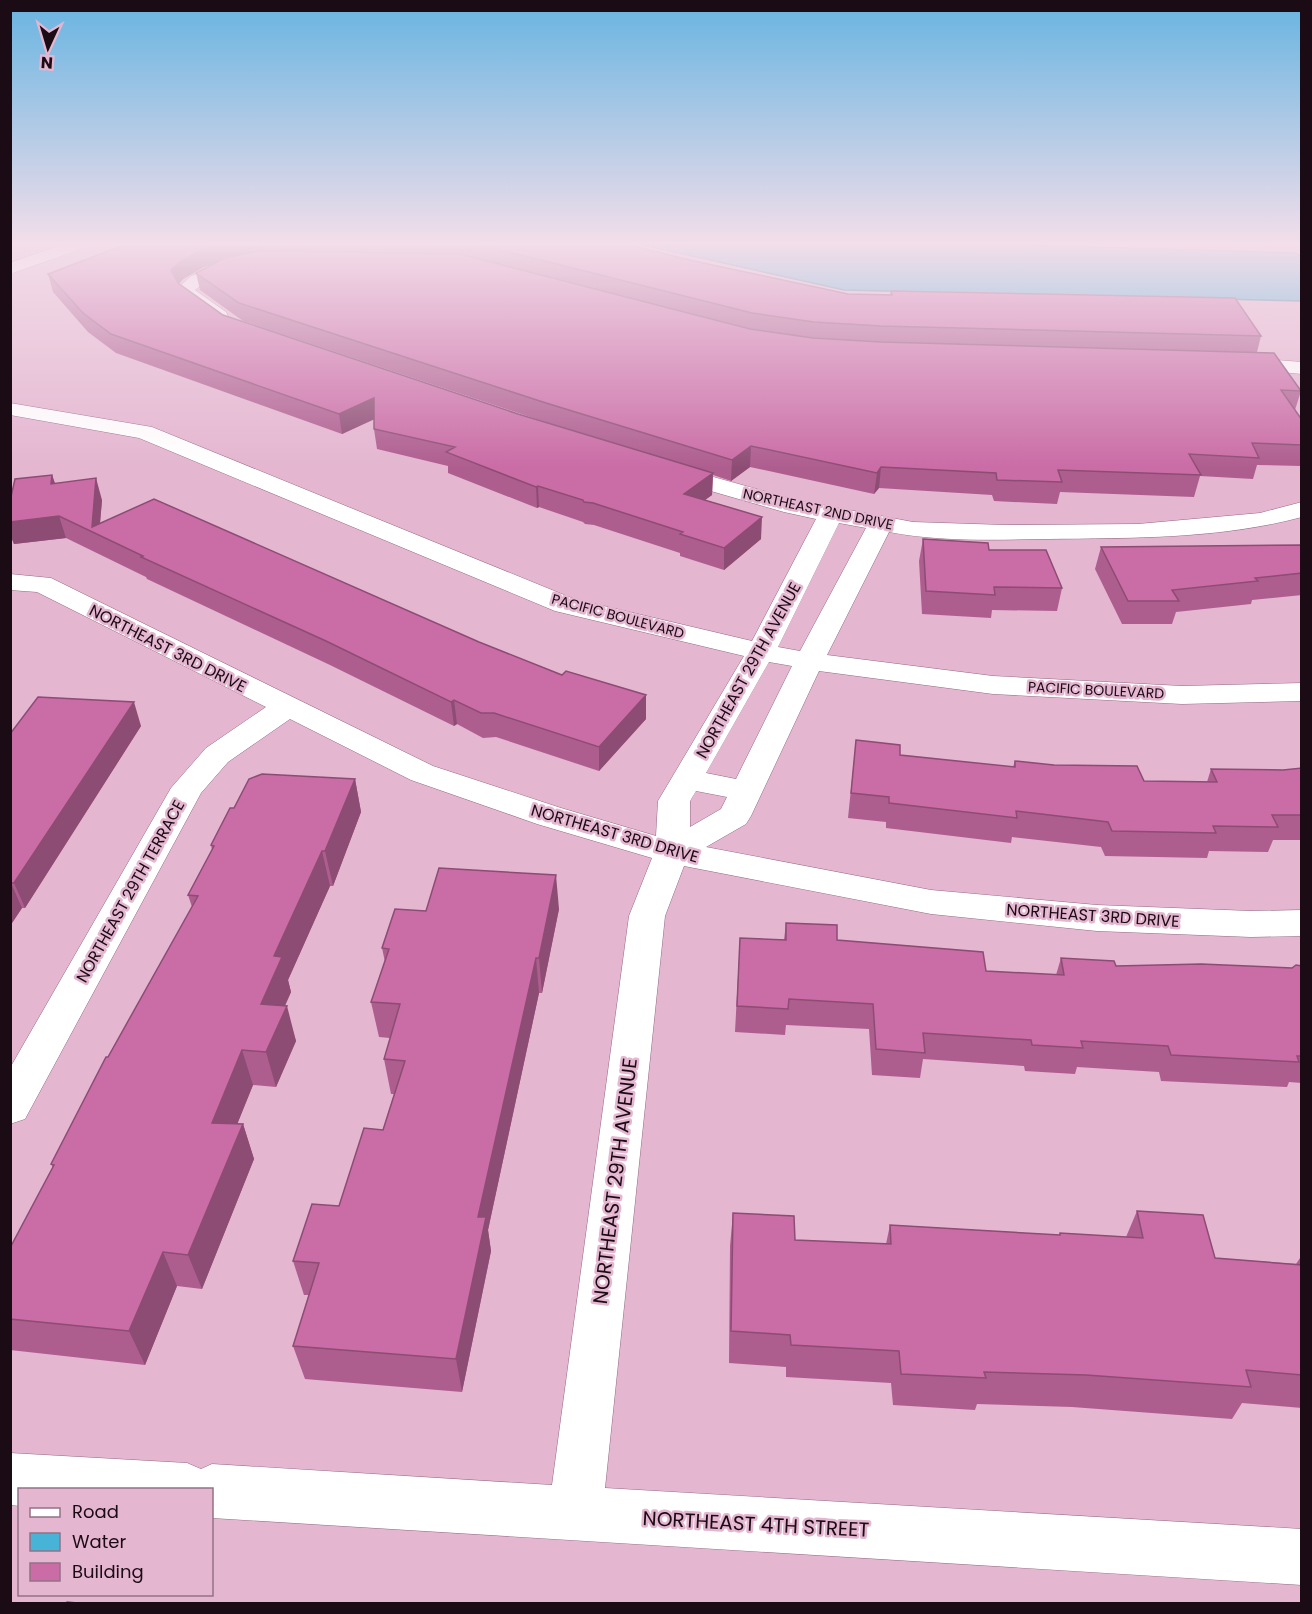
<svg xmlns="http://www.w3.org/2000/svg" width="1312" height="1614" font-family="Poppins,sans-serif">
  <rect width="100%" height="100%" fill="#e4b6d0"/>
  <path fill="#47b3d7" stroke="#3a819d" stroke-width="1.5" d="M 630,242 L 909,242 L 1295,253 L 1301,256 L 1301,301 L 844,290 Z"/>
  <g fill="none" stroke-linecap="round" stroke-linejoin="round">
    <g stroke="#946a82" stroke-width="1">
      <path id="street" d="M 70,242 L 94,242 L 92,245 L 10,274 L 10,263 Z
        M 240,258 L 246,259 L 248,263 L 246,267 L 203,284 L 195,290 L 226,312 L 228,316 L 226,320 L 212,320 L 180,295 L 177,289 L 191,276 Z
        M 1237,357 L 1302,362 L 1302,374 L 1230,367 L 1227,363 L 1230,359 Z
        M 10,403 L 152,427 L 574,599 L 752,641 L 816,519 L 784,512 L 662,477 L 658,472 L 662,467 L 670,465 L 796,500 L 913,522 L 1005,525 L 1138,524 L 1260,513 L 1302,502 L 1302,517 C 1220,539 1132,538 1048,539 C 995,540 941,542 889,532 L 827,655 L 993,676 L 1182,686 L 1302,683 L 1302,701 L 1182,704 L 993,694 L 819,671 L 751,816 L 746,824 L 706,847 L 931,890 L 1097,905 L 1251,911 L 1302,910 L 1302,936 L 1251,937 L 1097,931 L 931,914 L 684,866 L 665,916 L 605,1488 L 1302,1529 L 1302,1585 L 212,1518 L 212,1490 L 20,1490 L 20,1506 L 10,1505 L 10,1453 L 187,1463 L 201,1469 L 212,1464 L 552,1485 L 629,916 L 652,858 L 537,824 L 411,780 L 290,719 L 228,762 L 201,793 L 25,1119 L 10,1124 L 10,1068 L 171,788 L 206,748 L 266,707 L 37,592 L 10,590 L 10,574 L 51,578 L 433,766 L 561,808 L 656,836 L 658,801 L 744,656 L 555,611 L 139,438 L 10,415 ZM 839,523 L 866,528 L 800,651 L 778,647 ZM 769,662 L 792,666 L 736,779 L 706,773 ZM 696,791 L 727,797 L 721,809 L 690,827 L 690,801 Z"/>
    </g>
    <use href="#street" fill="#fff" fill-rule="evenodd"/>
  </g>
  <path fill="#ae5d8f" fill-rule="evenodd" d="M 155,242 L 617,242 L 694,261 L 848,294 L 890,295 L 891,291 L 1261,336 L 1257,352 L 1301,391 L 1295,410 L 1302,420 L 1302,466 L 1257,465 L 1253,479 L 1200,476 L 1194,497 L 1060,492 L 1057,504 L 994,501 L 992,495 L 879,488 L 874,494 L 750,467 L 731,481 L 713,475 L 712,495 L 705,500 L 761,539 L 724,570 L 680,556 L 680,553 L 594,525 L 585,524 L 583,522 L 539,507 L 537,508 L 448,473 L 448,466 L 377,449 L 374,429 L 374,419 L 342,434 L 116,353 L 88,332 L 53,292 L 48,274 L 152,245 ZM 214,264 L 196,273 L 200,290 L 243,321 L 551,424 L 518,414 L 223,315 L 179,284 L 183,279 L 204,267 Z
    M 52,475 L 55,483 L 102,500 L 100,523 L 479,642 L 562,675 L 646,695 L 646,719 L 599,771 L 496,737 L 483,738 L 457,724 L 454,726 L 330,665 L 147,579 L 146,577 L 66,538 L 14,544 L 10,534 L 10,501 Z
    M 923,539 L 989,550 L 1062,588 L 1057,611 L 992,610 L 991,618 L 922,614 L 919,561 Z
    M 1302,545 L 1302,595 L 1252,600 L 1251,604 L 1176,612 L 1172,624 L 1122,624 L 1095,569 L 1101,547 Z
    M 141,726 L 25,908 L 22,908 L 10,926 L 10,734 Z
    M 856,740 L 900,755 L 1013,767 L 1015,761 L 1144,781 L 1207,782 L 1211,769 L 1283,770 L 1302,768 L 1302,840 L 1273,840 L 1268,852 L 1209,851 L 1207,858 L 1105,856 L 1101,847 L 1012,837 L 1011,843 L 886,828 L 886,822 L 848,818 Z
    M 355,779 L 361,812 L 333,886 L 330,886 L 288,980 L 291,992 L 285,1006 L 296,1041 L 276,1087 L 253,1085 L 237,1124 L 243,1124 L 254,1159 L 202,1289 L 177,1286 L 145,1365 L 10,1350 L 10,1248 L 53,1168 L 51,1164 L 108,1057 L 192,907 L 188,895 L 212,850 L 211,845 L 234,808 Z
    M 559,909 L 542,993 L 539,993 L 488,1230 L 491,1251 L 462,1392 L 305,1379 L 293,1346 L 309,1295 L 304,1295 L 293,1261 L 339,1206 L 383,1130 L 394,1094 L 391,1094 L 384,1059 L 390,1038 L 379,1037 L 371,1002 L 385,962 L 382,948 L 426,911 Z
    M 786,923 L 837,940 L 986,971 L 1056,975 L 1061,958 L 1116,966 L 1292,968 L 1302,966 L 1302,1083 L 1289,1082 L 1287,1087 L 1161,1081 L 1159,1072 L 1077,1067 L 1075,1074 L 1025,1071 L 1024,1066 L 923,1059 L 920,1078 L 872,1075 L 869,1029 L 786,1025 L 785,1035 L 735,1032 L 740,938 L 784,940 Z
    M 1137,1211 L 1215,1258 L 1296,1264 L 1302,1255 L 1302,1408 L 1242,1403 L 1232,1419 L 1072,1407 L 977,1404 L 975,1410 L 893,1405 L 891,1383 L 786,1377 L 786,1367 L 729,1363 L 730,1246 L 733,1213 L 795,1240 L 886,1244 L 890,1225 L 1059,1235 L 1060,1233 L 1126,1237 Z"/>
  <path fill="#8d4c74" d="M 226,242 L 261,242 L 263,254 L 228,259 L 204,267 L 183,279 L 175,287 L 171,270 L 180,262 L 201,250 Z
    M 374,398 L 377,418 L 342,434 L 339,414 Z
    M 751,446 L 750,467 L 731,481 L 732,460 Z
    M 881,467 L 879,488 L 874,494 L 877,473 Z
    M 713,473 L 712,495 L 684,515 L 684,494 Z
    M 52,475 L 59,496 L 51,484 Z
    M 96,478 L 102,500 L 99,535 L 92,527 Z
    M 538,486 L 539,507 L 537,508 L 536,487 Z
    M 59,516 L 66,538 L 14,544 L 10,534 L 10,522 Z
    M 762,517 L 761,539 L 724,570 L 724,548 Z
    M 646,695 L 646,719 L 599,771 L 599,747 Z
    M 454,700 L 457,724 L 454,726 L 451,702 Z
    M 134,702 L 141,726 L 25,908 L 14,883 Z
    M 355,779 L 361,812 L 333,886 L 325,851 Z
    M 322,851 L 330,886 L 288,980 L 291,992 L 270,1038 L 261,1004 L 274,956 Z
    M 556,875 L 559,909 L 542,993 L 539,958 Z
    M 11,883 L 22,908 L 10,926 L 10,884 Z
    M 536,958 L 539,993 L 488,1230 L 491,1251 L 462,1392 L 456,1359 L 478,1217 Z
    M 287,1006 L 296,1041 L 276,1087 L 266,1052 Z
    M 242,1050 L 253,1085 L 224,1157 L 212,1123 Z
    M 243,1124 L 254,1159 L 202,1289 L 188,1255 Z
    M 163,1252 L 177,1286 L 145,1365 L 129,1331 Z"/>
  <path fill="#ca6ca6" stroke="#8d4c74" stroke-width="1.5" d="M 132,242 L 139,242 L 152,245 L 155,242 L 226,242 L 201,250 L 180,262 L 171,270 L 178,283 L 223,315 L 518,414 L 713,473 L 684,494 L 762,517 L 724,548 L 680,534 L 683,532 L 593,503 L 584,502 L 583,500 L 538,486 L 536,487 L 446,452 L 455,447 L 374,429 L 374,398 L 339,414 L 111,334 L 83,313 L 48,274 Z
    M 469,242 L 617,242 L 694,261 L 848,294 L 892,295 L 891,291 L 1235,298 L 1261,336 L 881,326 L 814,322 L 752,313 Z
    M 260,251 L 460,254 L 750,329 L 813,338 L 881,342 L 1274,353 L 1301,391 L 1281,390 L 1302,420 L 1302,445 L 1252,443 L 1259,458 L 1189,454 L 1201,475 L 1058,470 L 1062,482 L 997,480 L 996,473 L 881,467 L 877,473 L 751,446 L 732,460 L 546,403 L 239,303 L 196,273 L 225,258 Z
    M 52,475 L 51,484 L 96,478 L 92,527 L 154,499 L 479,642 L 562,675 L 566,671 L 646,695 L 599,747 L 494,713 L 481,713 L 454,700 L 451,702 L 326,641 L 141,557 L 143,556 L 59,516 L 10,522 L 10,501 L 15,479 Z
    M 923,539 L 988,543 L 989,550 L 1046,550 L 1062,588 L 994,587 L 995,595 L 926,591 Z
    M 1302,545 L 1302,573 L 1255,578 L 1258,581 L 1172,590 L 1179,601 L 1128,601 L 1101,547 Z
    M 38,697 L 134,702 L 14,883 L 11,883 L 10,884 L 10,734 Z
    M 856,740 L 900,745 L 900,755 L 1015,767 L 1015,761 L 1054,765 L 1137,766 L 1144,781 L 1217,782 L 1211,769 L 1283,770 L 1302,768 L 1302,815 L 1272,815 L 1278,827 L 1213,826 L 1216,833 L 1112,831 L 1108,822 L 1016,811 L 1017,818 L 889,803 L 889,797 L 851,793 Z
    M 262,774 L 355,779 L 325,851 L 322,851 L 274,956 L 282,957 L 261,1004 L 287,1006 L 266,1052 L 242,1050 L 212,1123 L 243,1124 L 188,1255 L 163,1252 L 129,1331 L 10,1319 L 10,1248 L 54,1165 L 51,1164 L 106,1057 L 108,1057 L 198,896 L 188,895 L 214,846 L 211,845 L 230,808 L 234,808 L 249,779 Z
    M 439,868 L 556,875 L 539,958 L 536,958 L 478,1217 L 486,1217 L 456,1359 L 293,1346 L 319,1263 L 293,1261 L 312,1204 L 339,1206 L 364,1128 L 383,1130 L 405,1061 L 384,1059 L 400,1004 L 371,1002 L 389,949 L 382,948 L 395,909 L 426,911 Z
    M 786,923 L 837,925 L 837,940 L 983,952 L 986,971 L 1064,975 L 1061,958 L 1114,961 L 1116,966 L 1201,964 L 1292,968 L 1296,965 L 1302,966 L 1302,1056 L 1297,1056 L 1299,1062 L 1171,1055 L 1168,1046 L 1081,1041 L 1083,1048 L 1032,1045 L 1031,1040 L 923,1033 L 925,1053 L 876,1049 L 873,1004 L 789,999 L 788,1009 L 737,1006 L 740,938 L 786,940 Z
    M 1137,1211 L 1203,1215 L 1215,1258 L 1302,1265 L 1302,1375 L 1246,1370 L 1251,1387 L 1086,1375 L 984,1372 L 986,1378 L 901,1374 L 899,1351 L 791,1345 L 790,1335 L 731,1331 L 733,1213 L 794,1216 L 795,1240 L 891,1244 L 890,1225 L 1060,1235 L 1060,1233 L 1143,1238 Z
    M 67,1602 L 88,1604 L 66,1604 Z"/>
  <linearGradient id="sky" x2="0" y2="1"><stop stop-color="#67b4e1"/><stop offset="0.52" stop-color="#f3deea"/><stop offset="1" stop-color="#f3deea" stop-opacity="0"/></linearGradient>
  <rect width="1312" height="468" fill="url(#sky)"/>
  <g text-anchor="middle" stroke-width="5" stroke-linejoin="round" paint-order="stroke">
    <g font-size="14" fill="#1b0b15" stroke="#e4b6d0">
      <text transform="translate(818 509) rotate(12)" y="5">NORTHEAST 2ND DRIVE</text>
      <text transform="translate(618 616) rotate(15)" y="5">PACIFIC BOULEVARD</text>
      <text transform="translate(1096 690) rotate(3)" y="5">PACIFIC BOULEVARD</text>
    </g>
    <g font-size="16" fill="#1b0b15" stroke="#e4b6d0">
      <text transform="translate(168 648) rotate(27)" y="6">NORTHEAST 3RD DRIVE</text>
      <text transform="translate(748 670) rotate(-61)" y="6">NORTHEAST 29TH AVENUE</text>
      <text transform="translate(615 833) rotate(16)" y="6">NORTHEAST 3RD DRIVE</text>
      <text transform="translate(130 891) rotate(-61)" y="6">NORTHEAST 29TH TERRACE</text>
      <text transform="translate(1093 915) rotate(4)" y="6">NORTHEAST 3RD DRIVE</text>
    </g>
    <g font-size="20" fill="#1b0b15" stroke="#e4b6d0">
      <text transform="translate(615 1181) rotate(-83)" y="7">NORTHEAST 29TH AVENUE</text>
      <text transform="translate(756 1524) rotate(3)" y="7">NORTHEAST 4TH STREET</text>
    </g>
  </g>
  <rect width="1312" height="1614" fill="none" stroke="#1b0b15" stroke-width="24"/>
  <rect x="18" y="1488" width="195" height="108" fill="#e4b6d0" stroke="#947285" stroke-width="1.5"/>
  <rect x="30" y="1508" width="30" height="9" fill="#ffffff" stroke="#947285" stroke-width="1.5"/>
  <text x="72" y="1518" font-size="18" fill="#1b0b15">Road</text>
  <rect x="30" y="1533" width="30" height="18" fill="#47b3d7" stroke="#947285" stroke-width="1.5"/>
  <text x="72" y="1548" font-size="18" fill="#1b0b15">Water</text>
  <rect x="30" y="1563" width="30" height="18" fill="#ca6ca6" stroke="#947285" stroke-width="1.5"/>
  <text x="72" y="1578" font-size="18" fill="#1b0b15">Building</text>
  <g transform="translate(48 48) rotate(184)" stroke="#e4b6d0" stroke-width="4.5" paint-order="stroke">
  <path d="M0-4.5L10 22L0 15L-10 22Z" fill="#1b0b15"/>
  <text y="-9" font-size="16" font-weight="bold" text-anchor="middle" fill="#1b0b15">N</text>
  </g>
</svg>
